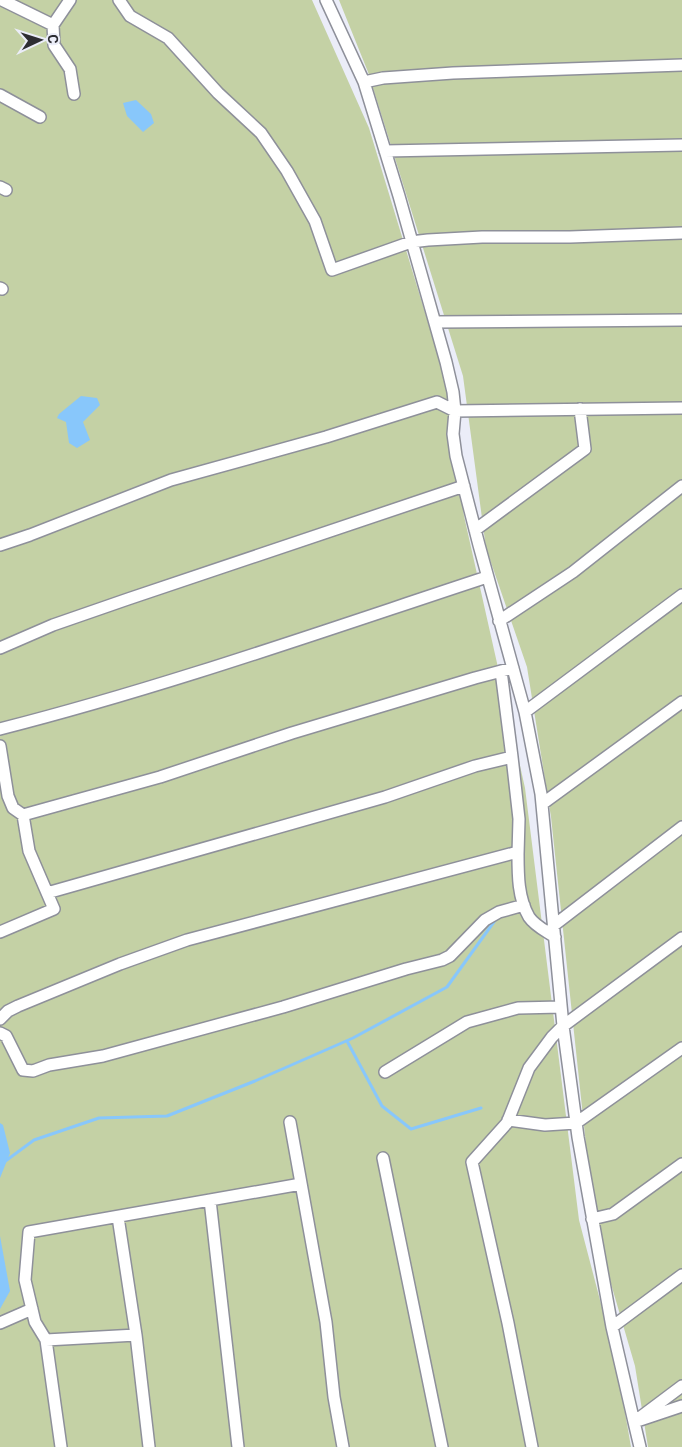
<svg xmlns="http://www.w3.org/2000/svg" width="682" height="1447" font-family="Roboto,sans-serif">
  <rect width="100%" height="100%" fill="#ebedf8"/>
  <path fill="#c4d1a5" d="M 0,0 L 312,0 L 369,128 L 447,385 L 464,516 L 525,788 L 579,1220 L 616,1361 L 631,1447 L 0,1447 Z
    M 339,0 L 682,0 L 682,1447 L 648,1447 L 635,1366 L 595,1229 L 551,817 L 527,667 L 486,548 L 463,376 L 368,72 Z"/>
  <path fill="#88c7fb" d="M 136,100 L 151,114 L 154,123 L 143,132 L 127,116 L 123,103 Z
    M 81,396 L 97,398 L 100,405 L 83,422 L 90,440 L 77,448 L 69,443 L 66,422 L 57,418 L 59,414 Z
    M 0,1123 L 3,1125 L 10,1153 L 0,1178 Z
    M 0,1236 L 10,1291 L 0,1309 Z"/>
  <g fill="none" stroke-linecap="round" stroke-linejoin="round">
    <path stroke="#88c7fb" stroke-width="3" d="M 347,1041 L 382,1106 L 411,1129 L 481,1108
      M 0,1165 L 34,1140 L 99,1118 L 167,1116 L 255,1081 L 353,1038 L 447,987 L 496,919"/>
    <g stroke="#8e909a" stroke-width="14">
      <path id="minor" d="M 2,0 L 53,25 L 70,0
        M 119,0 L 130,16 L 168,38 L 218,93 L 261,133 L 287,171 L 315,221 L 332,270 L 411,242 L 428,240 L 482,237 L 570,237 L 682,233
        M 326,0 L 364,82 L 399,196 L 446,362 L 453,392 L 455,411 L 453,434 L 456,456 L 479,545 L 525,712 L 541,794 L 563,1026 L 578,1137 L 612,1327 L 634,1422 L 682,1406
        M 53,25 L 54,45 L 70,69 L 74,94
        M 364,82 L 383,78 L 453,73 L 682,65
        M 0,95 L 40,117
        M 385,151 L 682,145
        M 0,187 L 6,190
        M 0,288 L 2,289
        M 435,322 L 682,320
        M 475,530 L 585,449 L 580,409
        M 0,545 L 30,535 L 171,480 L 326,437 L 437,402 L 455,411 L 682,408
        M 499,621 L 573,572 L 682,486
        M 0,648 L 53,625 L 128,599 L 464,486
        M 501,671 L 512,757
        M 525,712 L 682,595
        M 0,729 C 165,687 326,630 487,577
        M 0,746 L 8,796 L 13,808 L 23,815 L 160,777 L 292,733 L 475,678 L 513,668
        M 542,804 L 682,702
        M 47,893 L 385,797 L 475,766 L 512,757 L 519,819 L 518,854
        M 553,926 L 682,827
        M 0,932 L 54,909 L 29,851 L 23,815
        M 0,1019 L 8,1011 L 18,1006 L 120,964 L 187,940 L 514,853 L 518,854 C 518,875 518,898 529,917 C 535,926 546,931 555,937
        M 0,1033 L 6,1036 L 23,1070 L 33,1071 L 49,1065 L 103,1056 L 283,1007 L 406,969 L 442,960 L 450,956 L 485,920 L 499,912 L 524,905
        M 385,1072 L 467,1022 L 518,1008 L 561,1007
        M 508,1120 L 545,1125 L 576,1123 L 682,1048
        M 290,1122 L 326,1322 L 334,1397 L 343,1447
        M 383,1158 L 442,1447
        M 210,1200 L 238,1447
        M 118,1217 L 136,1335 L 149,1447
        M 592,1219 L 613,1214 L 682,1164
        M 0,1323 L 32,1309
        M 612,1327 L 682,1275
        M 46,1340 L 136,1335
        M 61,1447 L 46,1340 L 35,1322 L 25,1280 L 29,1232 L 301,1184
        M 532,1447 L 508,1323 L 472,1162 L 507,1123 L 529,1068 L 552,1037 L 563,1026 L 682,938
        M 640,1447 L 634,1422 L 682,1386"/>
    </g>
    <use href="#minor" stroke="#fff" stroke-width="11"/>
  </g>
  <g transform="translate(40 40) rotate(86)" stroke="#ebedf8" stroke-width="4" paint-order="stroke">
  <path d="M0-4L9 19L0 12L-9 19Z" fill="#2d2d32"/>
  <text y="-8" font-size="14" font-weight="bold" text-anchor="middle" fill="#2d2d32">С</text>
  </g>
</svg>
